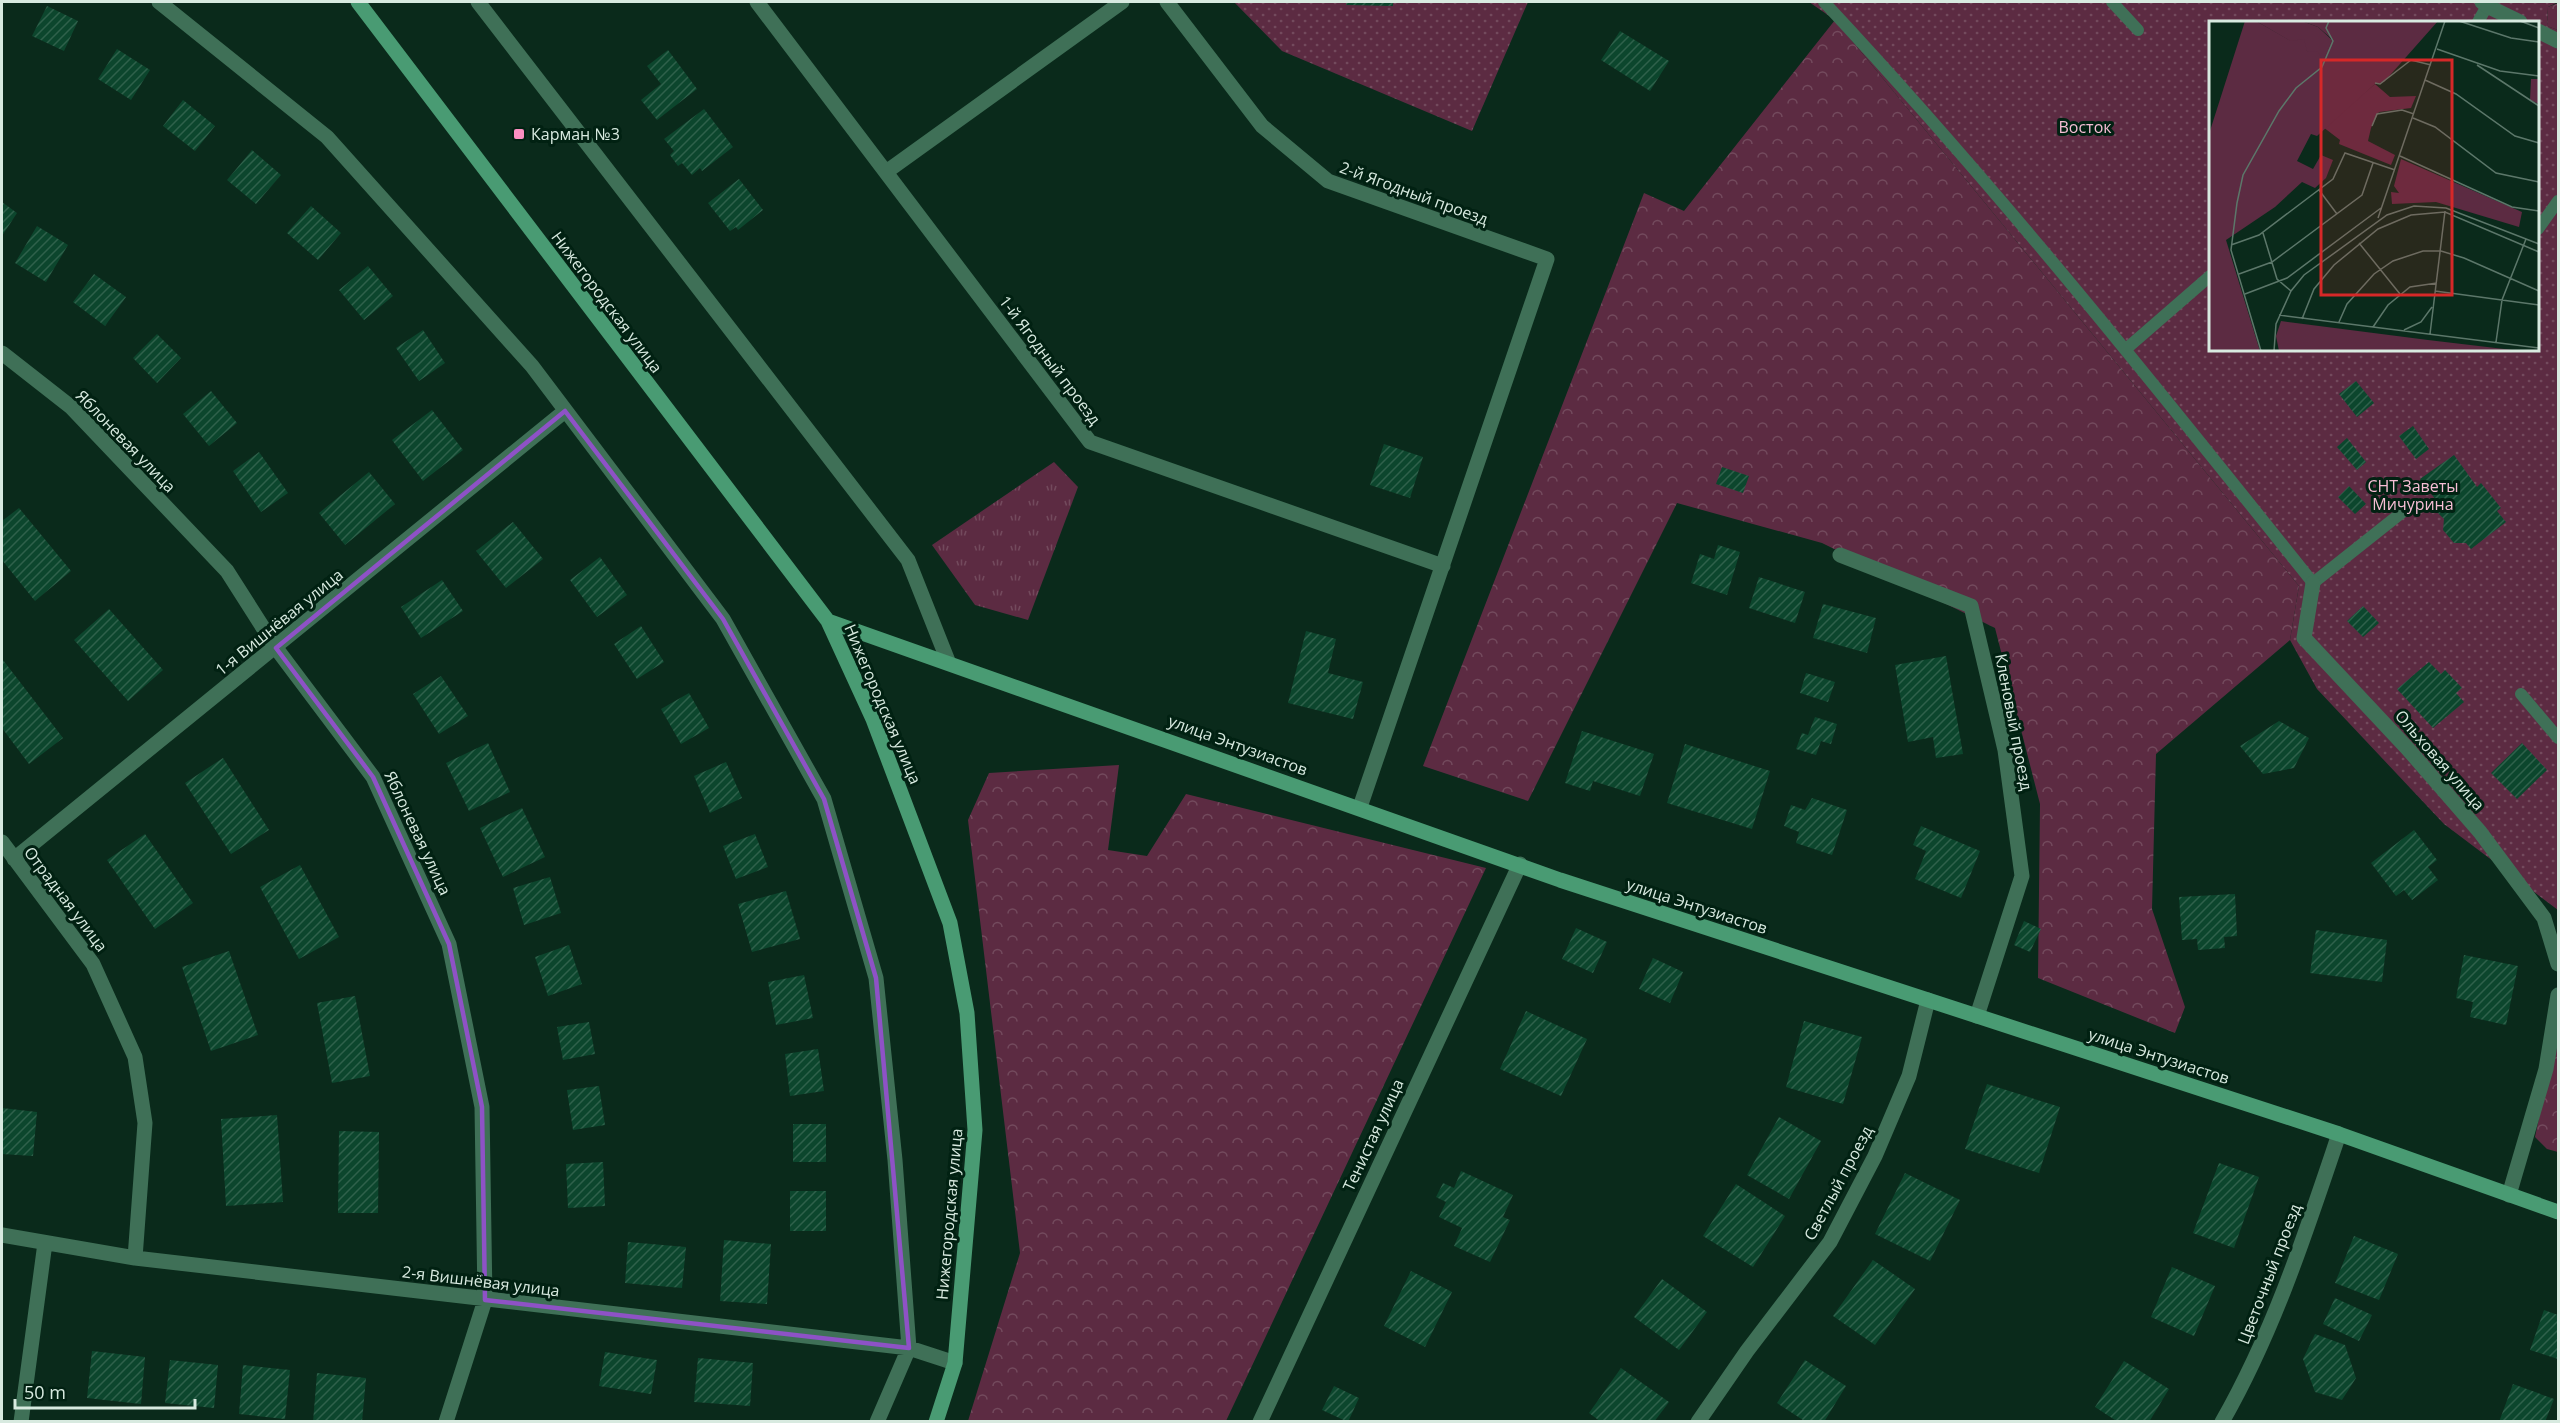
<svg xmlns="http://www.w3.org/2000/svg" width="2560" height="1423" font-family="'Open Sans',sans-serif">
  <defs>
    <pattern id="forest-crowns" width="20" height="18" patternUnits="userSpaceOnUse" patternTransform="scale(1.5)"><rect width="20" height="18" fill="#5c2b42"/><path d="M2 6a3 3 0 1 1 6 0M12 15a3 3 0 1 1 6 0" fill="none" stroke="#734a5d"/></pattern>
    <pattern id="park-tufts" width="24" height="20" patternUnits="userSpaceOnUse" patternTransform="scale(1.5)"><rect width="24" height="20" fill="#5c2b42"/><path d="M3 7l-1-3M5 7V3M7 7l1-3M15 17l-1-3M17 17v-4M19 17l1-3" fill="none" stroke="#734a5d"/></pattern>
    <pattern id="garden-dots" width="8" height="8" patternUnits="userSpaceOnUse" patternTransform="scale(1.5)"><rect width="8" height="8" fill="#5c2b42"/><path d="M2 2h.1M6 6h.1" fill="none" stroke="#734a5d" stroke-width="1.8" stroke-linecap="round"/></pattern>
    <pattern id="building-hatch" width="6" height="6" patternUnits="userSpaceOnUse" patternTransform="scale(1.5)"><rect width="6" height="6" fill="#0c462d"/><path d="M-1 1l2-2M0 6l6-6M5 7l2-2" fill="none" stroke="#2f614b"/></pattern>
  </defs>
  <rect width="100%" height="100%" fill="#0a2a1b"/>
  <path fill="url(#forest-crowns)" d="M 2558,3 L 2558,30 L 2547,26 L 2548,7 Z
    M 1835,20 L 2299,586 L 2290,640 L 2156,754 L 2152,909 L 2185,1007 L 2175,1033 L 2038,978 L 2040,804 L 1995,628 L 1822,543 L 1677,503 L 1528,801 L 1423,766 L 1644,193 L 1684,211 Z
    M 1119,765 L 1108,850 L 1147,856 L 1186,794 L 1486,868 L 1226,1421 L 968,1421 L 1020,1253 L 968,820 L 989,773 Z
    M 2558,1028 L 2558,1152 L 2547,1149 L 2535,1137 Z"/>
  <path fill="url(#park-tufts)" d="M 1054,462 L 1078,487 L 1028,620 L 975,605 L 932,545 Z"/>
  <path fill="url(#garden-dots)" fill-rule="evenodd" d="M 1234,2 L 1528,2 L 1472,131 L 1282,51 Z
    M 1809,2 L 2558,2 L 2548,7 L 2547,26 L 2558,30 L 2558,910 L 2444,824 L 2317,689 L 2290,640 L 2299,586 L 1835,20 ZM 2210,22 L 2538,22 L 2538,350 L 2210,350 Z"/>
  <path fill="url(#building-hatch)" d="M 1347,2 L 1393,2 L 1393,6 L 1346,5 Z
    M 47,6 L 78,21 L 64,51 L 32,36 Z
    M 1620,31 L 1669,61 L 1650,91 L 1601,60 Z
    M 117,49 L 150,70 L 131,100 L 98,79 Z
    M 668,50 L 697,89 L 657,120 L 641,100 L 661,84 L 647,66 Z
    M 183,100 L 215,126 L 195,151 L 163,126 Z
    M 704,109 L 733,147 L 702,171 L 700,168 L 692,175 L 682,163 L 678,166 L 670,155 L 674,151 L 664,139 Z
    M 252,150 L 281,175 L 256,204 L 227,180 Z
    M 739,179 L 763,210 L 738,230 L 736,227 L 730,231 L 708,203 Z
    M 2,202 L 17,213 L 2,236 Z
    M 311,206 L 341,233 L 318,260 L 287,233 Z
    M 37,226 L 68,245 L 46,282 L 15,263 Z
    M 368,266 L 393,296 L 364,320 L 339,290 Z
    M 94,274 L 126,297 L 105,326 L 73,302 Z
    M 423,330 L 445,363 L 419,381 L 396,348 Z
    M 157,334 L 181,358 L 157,383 L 133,358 Z
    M 2356,381 L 2374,403 L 2357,417 L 2339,394 Z
    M 211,391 L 237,423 L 209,446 L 183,414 Z
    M 432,410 L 463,450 L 423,481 L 392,440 Z
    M 2413,426 L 2429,449 L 2416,459 L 2399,436 Z
    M 2347,438 L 2366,462 L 2357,470 L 2337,447 Z
    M 1384,444 L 1423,457 L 1410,498 L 1370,485 Z
    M 259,452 L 288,493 L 261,512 L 233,471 Z
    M 2454,455 L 2477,487 L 2481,483 L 2501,508 L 2497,511 L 2506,522 L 2471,549 L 2466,543 L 2454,543 L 2443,530 L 2444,519 L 2434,509 L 2439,504 L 2420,479 Z
    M 1722,467 L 1749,476 L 1743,493 L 1716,484 Z
    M 369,472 L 395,504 L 345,545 L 319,513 Z
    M 2349,486 L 2366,504 L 2355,514 L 2338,497 Z
    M 19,508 L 71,571 L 35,601 L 2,560 L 2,521 Z
    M 513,522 L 543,559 L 506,588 L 476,551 Z
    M 1718,545 L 1740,552 L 1727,595 L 1691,583 L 1700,554 L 1714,559 Z
    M 600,557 L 627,595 L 597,617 L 570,580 Z
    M 1759,577 L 1805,592 L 1795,623 L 1749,608 Z
    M 442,580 L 463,611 L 421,638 L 401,607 Z
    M 1823,604 L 1876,618 L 1867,653 L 1813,638 Z
    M 2363,606 L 2379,623 L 2363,637 L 2347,621 Z
    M 109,609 L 163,670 L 128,701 L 74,640 Z
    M 641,626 L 664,662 L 637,679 L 614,644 Z
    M 1306,631 L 1336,639 L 1328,673 L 1363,682 L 1353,719 L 1288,703 Z
    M 1946,656 L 1963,754 L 1936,758 L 1933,737 L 1908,742 L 1895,665 Z
    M 3,660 L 63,738 L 29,764 L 2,728 L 2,661 Z
    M 2429,662 L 2441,674 L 2445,670 L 2462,688 L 2456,693 L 2464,702 L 2433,728 L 2397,689 Z
    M 1806,673 L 1835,682 L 1828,702 L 1800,693 Z
    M 441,676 L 468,716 L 439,734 L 413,694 Z
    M 689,693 L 709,728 L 681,744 L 661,709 Z
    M 1815,717 L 1837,724 L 1831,744 L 1821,741 L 1816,755 L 1796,749 L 1802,733 L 1808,735 Z
    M 2279,721 L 2309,738 L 2294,768 L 2263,774 L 2240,746 Z
    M 1582,731 L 1654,754 L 1640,796 L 1593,781 L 1590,791 L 1565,783 Z
    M 488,743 L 510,792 L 469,811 L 446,763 Z
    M 2522,743 L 2547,770 L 2517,799 L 2491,773 Z
    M 1685,744 L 1770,771 L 1752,829 L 1667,803 Z
    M 223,758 L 269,830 L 231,854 L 185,783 Z
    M 726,762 L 742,798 L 710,813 L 694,776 Z
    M 1812,798 L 1847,810 L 1832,855 L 1796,843 L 1799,832 L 1784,826 L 1791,805 L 1805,810 Z
    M 522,808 L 545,857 L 503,877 L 480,828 Z
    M 1921,826 L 1980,851 L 1961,898 L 1915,879 L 1926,851 L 1913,845 Z
    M 2414,830 L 2437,860 L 2428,867 L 2438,880 L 2412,900 L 2404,890 L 2396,896 L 2371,863 Z
    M 145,834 L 193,903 L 155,929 L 107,860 Z
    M 755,834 L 768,867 L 736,879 L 723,846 Z
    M 300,865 L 339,937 L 299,959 L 260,887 Z
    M 550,877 L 561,913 L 524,925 L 513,888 Z
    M 786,891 L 800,939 L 752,952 L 738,904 Z
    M 2235,894 L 2237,936 L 2224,937 L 2225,948 L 2198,950 L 2197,939 L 2182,940 L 2179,897 Z
    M 2024,921 L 2041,929 L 2030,952 L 2014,945 Z
    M 1576,928 L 1607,942 L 1593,973 L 1562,959 Z
    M 2316,930 L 2387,940 L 2382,982 L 2310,973 Z
    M 569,945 L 582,984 L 548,996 L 535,957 Z
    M 229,951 L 258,1035 L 211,1051 L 182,967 Z
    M 2464,955 L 2518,966 L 2506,1025 L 2470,1017 L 2473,1002 L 2456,998 Z
    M 1653,958 L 1683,972 L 1670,1003 L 1639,989 Z
    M 804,975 L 813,1018 L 776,1025 L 768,982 Z
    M 355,996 L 370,1076 L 332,1083 L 317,1003 Z
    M 1526,1011 L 1587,1039 L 1561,1096 L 1500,1069 Z
    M 1804,1021 L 1862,1037 L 1843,1104 L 1786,1087 Z
    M 589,1022 L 595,1054 L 563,1060 L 557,1027 Z
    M 818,1049 L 824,1091 L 790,1096 L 785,1054 Z
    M 1987,1084 L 2060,1107 L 2039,1173 L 1965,1149 Z
    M 599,1086 L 605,1125 L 573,1130 L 567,1090 Z
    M 2,1108 L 37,1112 L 33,1156 L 2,1154 Z
    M 277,1115 L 283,1202 L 226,1206 L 221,1119 Z
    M 1779,1117 L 1821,1141 L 1789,1199 L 1747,1175 Z
    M 793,1124 L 826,1124 L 826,1162 L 793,1162 Z
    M 339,1131 L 379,1132 L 378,1213 L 338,1213 Z
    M 603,1162 L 605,1206 L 568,1208 L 566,1164 Z
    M 2219,1163 L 2259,1177 L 2234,1248 L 2193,1233 Z
    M 1461,1171 L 1513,1195 L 1503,1217 L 1510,1220 L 1490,1262 L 1454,1246 L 1462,1228 L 1439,1217 L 1446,1202 L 1436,1197 L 1443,1183 L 1454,1188 Z
    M 1905,1173 L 1960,1200 L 1930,1261 L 1875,1234 Z
    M 1736,1184 L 1785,1216 L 1753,1267 L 1703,1236 Z
    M 790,1191 L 826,1191 L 826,1231 L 790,1231 Z
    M 2354,1236 L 2398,1254 L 2379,1300 L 2335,1283 Z
    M 724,1240 L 771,1244 L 767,1304 L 720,1301 Z
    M 628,1242 L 686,1247 L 682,1288 L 625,1283 Z
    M 1873,1260 L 1915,1289 L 1875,1345 L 1833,1316 Z
    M 2172,1267 L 2215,1286 L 2194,1336 L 2151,1317 Z
    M 1411,1271 L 1452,1292 L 1425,1347 L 1384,1326 Z
    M 1662,1279 L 1707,1312 L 1679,1350 L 1634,1317 Z
    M 2335,1298 L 2372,1315 L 2359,1341 L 2323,1324 Z
    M 2544,1310 L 2558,1315 L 2558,1359 L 2530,1350 Z
    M 2315,1334 L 2345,1345 L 2356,1378 L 2342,1400 L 2315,1392 L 2303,1359 Z
    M 92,1351 L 145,1357 L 141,1404 L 87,1398 Z
    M 605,1352 L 657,1360 L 651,1394 L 599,1386 Z
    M 698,1358 L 753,1363 L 750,1406 L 694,1402 Z
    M 170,1360 L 218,1365 L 214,1408 L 165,1403 Z
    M 1805,1360 L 1846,1386 L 1824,1422 L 1806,1422 L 1777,1403 Z
    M 2124,1361 L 2169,1389 L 2149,1422 L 2118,1422 L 2095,1407 Z
    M 243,1365 L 290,1370 L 285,1419 L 239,1414 Z
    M 1621,1368 L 1669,1402 L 1654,1422 L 1601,1422 L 1589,1413 Z
    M 317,1373 L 366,1378 L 362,1422 L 313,1422 Z
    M 2513,1384 L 2554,1399 L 2545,1422 L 2499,1422 Z
    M 1334,1386 L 1359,1398 L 1348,1422 L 1322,1410 Z"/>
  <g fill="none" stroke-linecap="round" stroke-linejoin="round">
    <path stroke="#3f7057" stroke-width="12" d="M 1824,2 C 1997,187 2155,385 2313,583 L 2410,506
      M 2112,2 L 2138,30
      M 2478,22 L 2487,6
      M 2538,229 L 2558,201
      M 2126,349 L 2210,276
      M 2521,694 L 2558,738"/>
    <path stroke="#3f7057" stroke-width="15" d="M 159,2 L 327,137 L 532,366 L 723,619 L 824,799 L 876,978 L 895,1160 L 909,1348 L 877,1422
      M 478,2 L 908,560 L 948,661
      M 757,2 L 1090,442 L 1443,566
      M 1167,2 L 1262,126 L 1328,181 L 1547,259 L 1360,807
      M 2482,2 L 2487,6 L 2520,22
      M 2538,31 L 2558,41
      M 886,172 L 1122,2
      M 2,353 L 71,407 L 227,571 L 276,648 L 373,777 L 449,944 L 482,1107 L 485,1300 L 446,1422
      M 1840,555 L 1971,606 L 2005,750 L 2022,876 L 1977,1016
      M 2313,583 L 2304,638 L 2407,748 L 2480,832 L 2544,918 L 2558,964
      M 2,842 L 93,964 L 135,1057 L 145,1123 L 135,1258
      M 14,859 L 565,411
      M 2509,1195 L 2546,1069 L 2558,995
      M 2,1235 L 135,1258 L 909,1348 L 955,1363
      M 21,1422 L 45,1243
      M 1260,1422 L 1520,864
      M 1698,1422 L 1747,1351 L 1830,1242 L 1875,1156 L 1909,1076 L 1928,1000
      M 2222,1422 C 2274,1331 2306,1232 2339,1134"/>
    <path stroke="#499b73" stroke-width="15" d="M 358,2 L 828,621 L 873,719 L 950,923 L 967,1013 L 975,1130 L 955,1363 L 936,1422
      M 828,621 L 1560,880 L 2339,1134 L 2558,1212"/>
  </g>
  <path fill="none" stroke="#8e52c6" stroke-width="4.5" stroke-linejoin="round" d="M 565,411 L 723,619 L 824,799 L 876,978 L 909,1348 L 485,1300 L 482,1107 L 449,944 L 373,777 L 276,648 Z"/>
  <rect fill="#fc8fc1" stroke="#012112" stroke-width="2" x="513" y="128" width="12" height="12" rx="3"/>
  <g text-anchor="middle" stroke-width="6" stroke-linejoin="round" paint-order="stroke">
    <g font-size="16" fill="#f7bed5" stroke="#012112">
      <text x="2085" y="133">Восток</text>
      <text x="2413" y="492">СНТ Заветы<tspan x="2413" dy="18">Мичурина</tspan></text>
    </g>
    <g font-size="16" fill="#d8eae0" stroke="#012112" text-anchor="start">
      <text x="531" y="140">Карман №3</text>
    </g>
    <g font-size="16" fill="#d8eae0" stroke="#012112">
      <text transform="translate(1414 193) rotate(20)" y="6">2-й Ягодный проезд</text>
      <text transform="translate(607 302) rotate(53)" y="6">Нижегородская улица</text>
      <text transform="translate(1050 360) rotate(53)" y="6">1-й Ягодный проезд</text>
      <text transform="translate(126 441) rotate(46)" y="6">Яблоневая улица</text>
      <text transform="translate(279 622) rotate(-39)" y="6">1-я Вишнёвая улица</text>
      <text transform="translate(883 704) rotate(67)" y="6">Нижегородская улица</text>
      <text transform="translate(2014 722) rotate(79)" y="6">Кленовый проезд</text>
      <text transform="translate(1238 745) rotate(20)" y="6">улица Энтузиастов</text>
      <text transform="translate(2440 760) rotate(49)" y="6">Ольховая улица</text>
      <text transform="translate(418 833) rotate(65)" y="6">Яблоневая улица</text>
      <text transform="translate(66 899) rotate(53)" y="6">Отрадная улица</text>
      <text transform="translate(1697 906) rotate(18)" y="6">улица Энтузиастов</text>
      <text transform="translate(2159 1056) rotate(18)" y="6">улица Энтузиастов</text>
      <text transform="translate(1373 1135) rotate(-65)" y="6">Тенистая улица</text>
      <text transform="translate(1838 1183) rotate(-62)" y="6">Светлый проезд</text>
      <text transform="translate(949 1214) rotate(-85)" y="6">Нижегородская улица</text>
      <text transform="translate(2269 1274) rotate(-69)" y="6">Цветочный проезд</text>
      <text transform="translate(481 1281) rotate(7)" y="6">2-я Вишнёвая улица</text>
    </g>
  </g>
  <g transform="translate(2209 21)">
    <rect width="330" height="330" fill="#0a2a1b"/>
    <path d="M 47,0 L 93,0 L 109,6 L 123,19 L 115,40 ZM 322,58 L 330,58 L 330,83 L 321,79 ZM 166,63 L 181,76 L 207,75 L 202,87 L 170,91 L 162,107 L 159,120 L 186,134 L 182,144 L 130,123 L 131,119 L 114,106 ZM 192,138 L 313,191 L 310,206 L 227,181 L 183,183 L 182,171 L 190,172 L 185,165 ZM 72,300 L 219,319 L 312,330 L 70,330 L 67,315 Z" fill="#5c2b42"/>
    <path d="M 36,0 L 47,0 L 82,20 L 95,18 L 98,30 L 109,31 L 114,40 L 123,18 L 109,6 L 93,0 L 229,0 L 175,61 L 166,63 L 108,115 L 102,113 L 88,140 L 104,148 L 112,134 L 124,139 L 117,157 L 106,167 L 93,161 L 66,186 L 17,219 L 51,330 L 0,330 L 0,113 Z" fill="#5c2b42"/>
    <path fill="none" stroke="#5c776a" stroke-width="1.5" d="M 250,0 L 302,17 L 330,21M 311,0 L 330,7M 228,28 L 291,50 L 330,55M 268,44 L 330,85M 216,59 L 247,73 L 306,115 L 330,122M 166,62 L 171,63 L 202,39 L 222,44M 204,97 L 226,106 L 287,152 L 330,161M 163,105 L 168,93 L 193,89 L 205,93M 191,135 L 303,186 L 330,190M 110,169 L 128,193M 169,197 L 236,0M 54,212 L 68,258 L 82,270M 150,222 L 191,273M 22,224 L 50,214 L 124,158 L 136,132 L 186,149M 30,253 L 63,241 L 153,174 L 164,142M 226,270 L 330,284M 36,273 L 78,257 L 172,187M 70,294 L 330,327M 93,298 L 105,268 L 125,244 L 169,208 L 202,194 L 236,191 L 330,231M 130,301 L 138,283 L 165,253 L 184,240 L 214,230 L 232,230 L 255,237 L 330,270M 164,306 L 179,284 L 201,266 L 228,262M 195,309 L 212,301 L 223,286M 221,313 L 236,190M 287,321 L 293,279 L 317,218M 52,330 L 22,229 L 28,182 L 34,154 L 70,90 L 87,67 L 113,46 L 124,20 L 117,7 L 120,0M 65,330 L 67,303 L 82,270 L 95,254 L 178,194 L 205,185 L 237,187 L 330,223"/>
    <path fill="#d62828" fill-opacity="0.15" stroke="#d62828" stroke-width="3" d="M 112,39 L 243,39 L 243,274 L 112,274 Z"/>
    <rect width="330" height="330" fill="none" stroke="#d8eae0" stroke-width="3"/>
  </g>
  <rect width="2560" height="1423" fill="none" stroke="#d8eae0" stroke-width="6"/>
  <path d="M15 1399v9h180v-9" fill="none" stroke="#d8eae0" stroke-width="3"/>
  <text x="24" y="1399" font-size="18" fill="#d8eae0" stroke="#012112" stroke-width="4.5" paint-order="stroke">50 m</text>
</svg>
